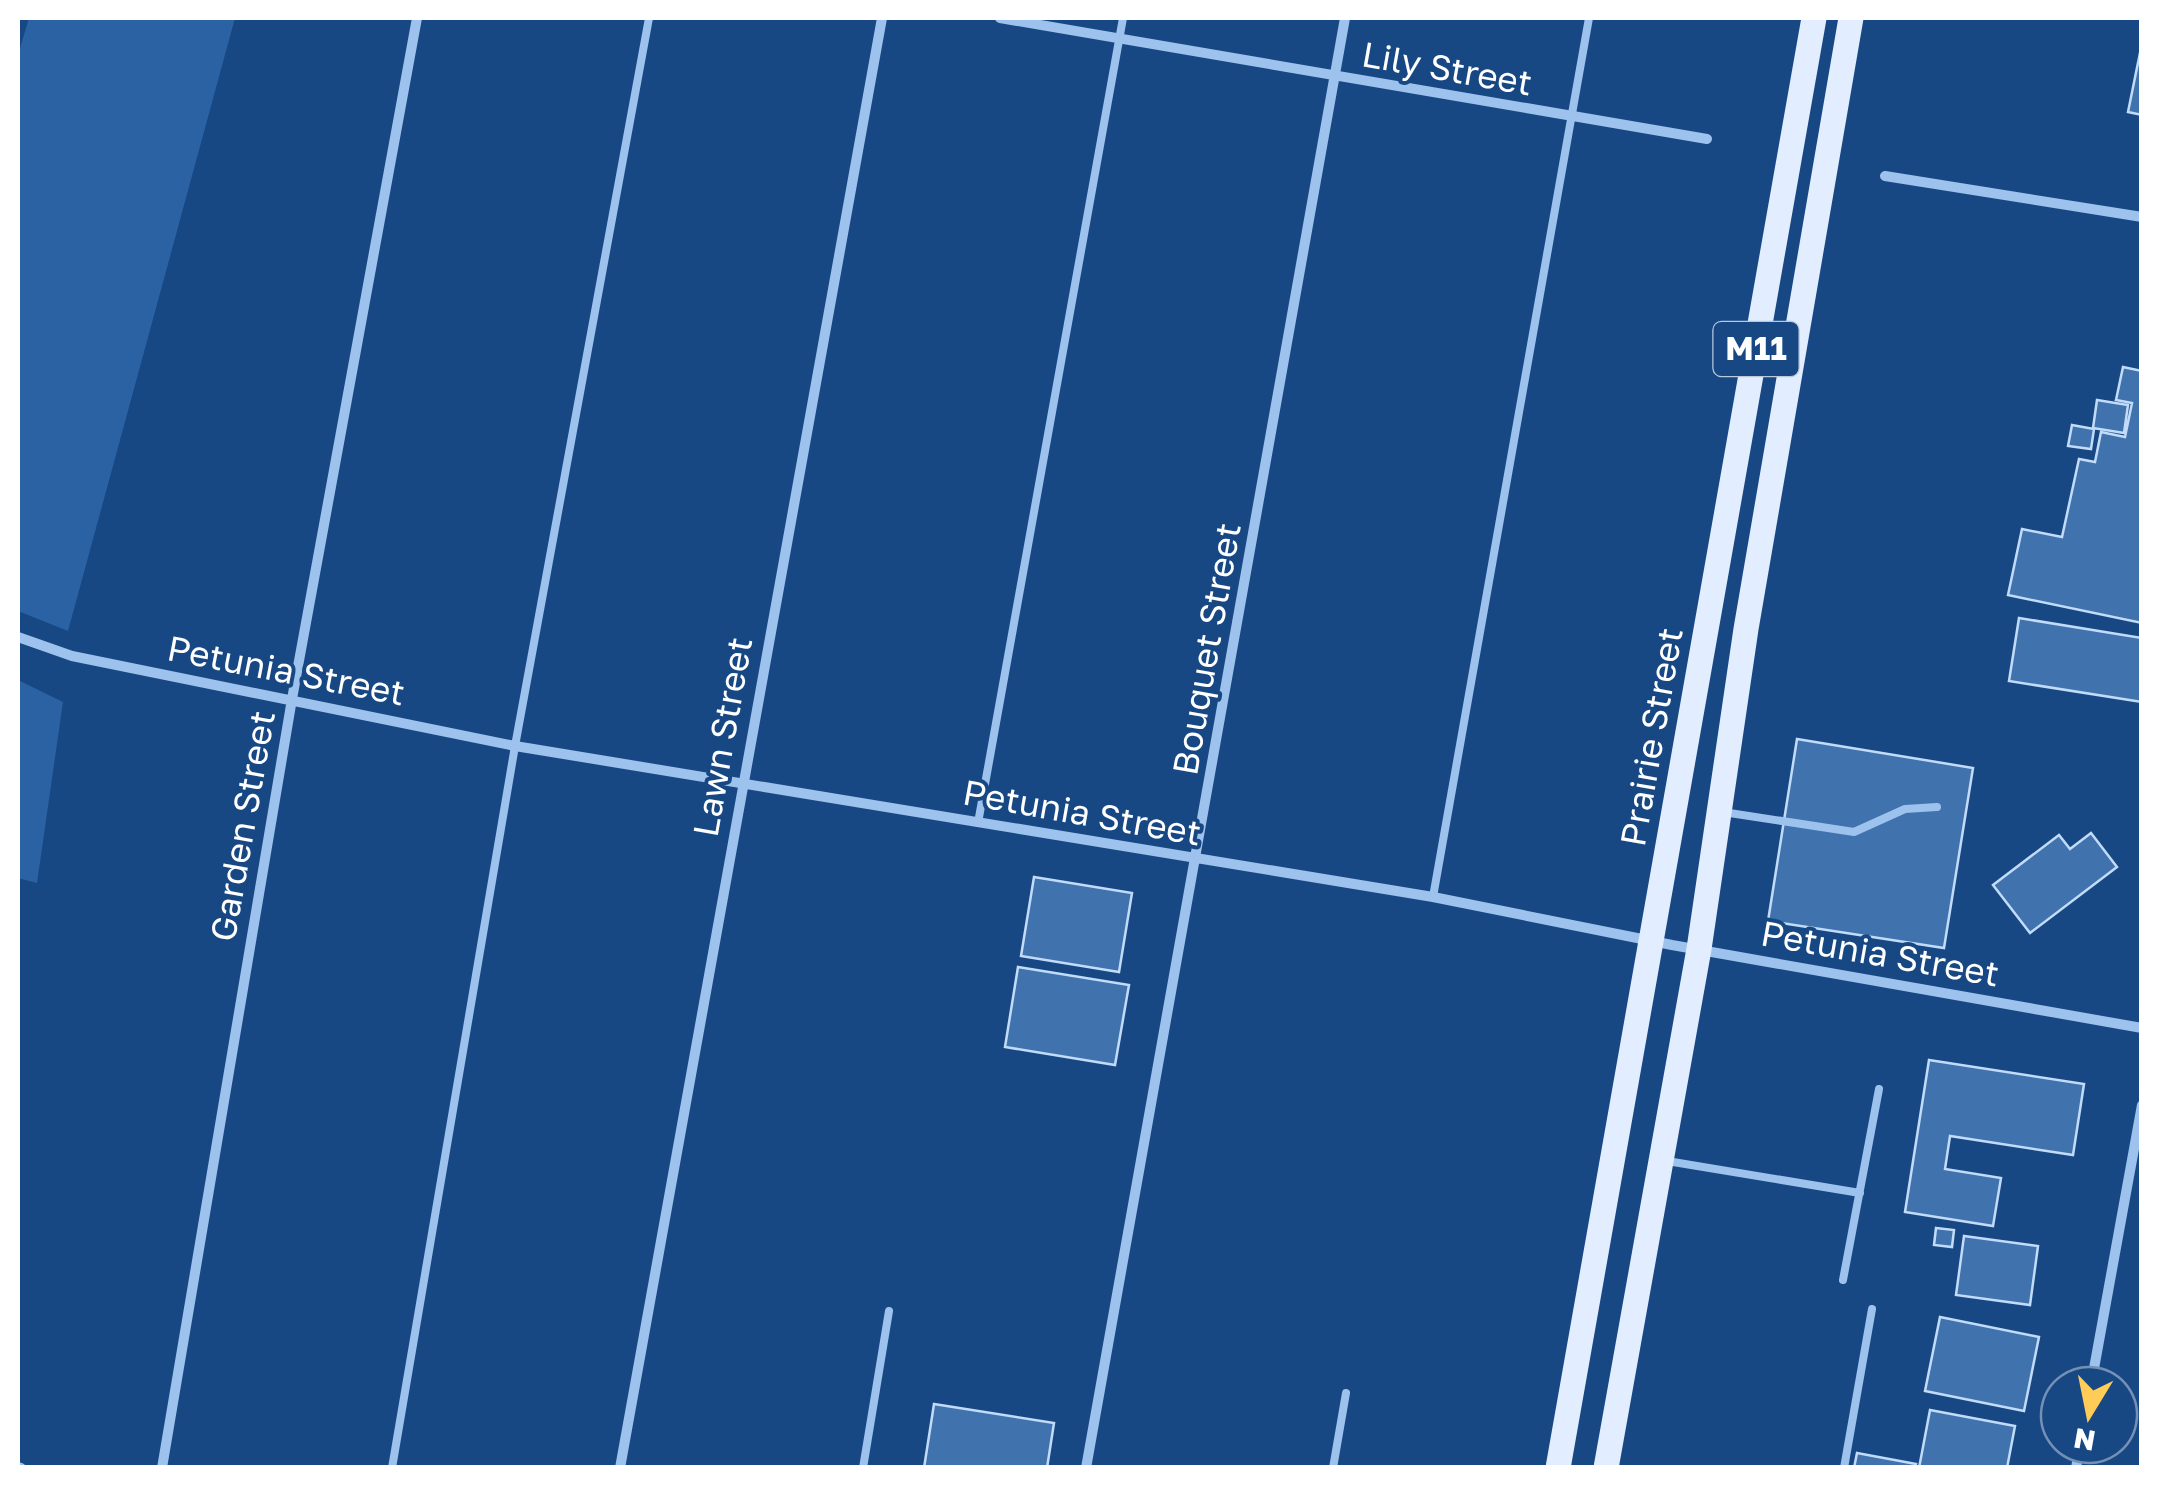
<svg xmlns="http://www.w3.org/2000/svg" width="2159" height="1485" font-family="'Golos Text',sans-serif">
  <rect width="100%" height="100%" fill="#174884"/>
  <path fill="#2a62a3" d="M 29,18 L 235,18 L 68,631 L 18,611 L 18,55 Z
    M 18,680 L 63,702 L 37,883 L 18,878 Z"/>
  <path fill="#4072ae" stroke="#c1dbf9" stroke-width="2.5" d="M 2142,43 L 2142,115 L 2128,112 Z
    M 2123,367 L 2142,371 L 2142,623 L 2008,595 L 2022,529 L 2062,537 L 2079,459 L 2095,462 L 2101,432 L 2125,437 L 2132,403 L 2116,400 Z
    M 2097,400 L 2128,405 L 2124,433 L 2093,428 Z
    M 2072,425 L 2094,429 L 2091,449 L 2068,446 Z
    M 2019,618 L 2142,638 L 2142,702 L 2009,681 Z
    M 1797,739 L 1973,768 L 1944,948 L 1768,921 Z
    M 2091,833 L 2117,867 L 2030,933 L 1993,885 L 2059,835 L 2070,849 Z
    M 1034,877 L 1132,893 L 1119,972 L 1021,956 Z
    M 1018,967 L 1129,985 L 1115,1065 L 1005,1047 Z
    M 1929,1060 L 2084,1084 L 2073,1155 L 1950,1136 L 1945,1169 L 2001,1178 L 1993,1226 L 1905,1212 Z
    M 1936,1228 L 1954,1230 L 1952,1247 L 1934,1245 Z
    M 1964,1236 L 2038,1246 L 2030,1305 L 1956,1295 Z
    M 1940,1317 L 2039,1337 L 2024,1411 L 1925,1391 Z
    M 934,1404 L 1054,1423 L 1047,1468 L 924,1468 Z
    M 1930,1410 L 2015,1426 L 2007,1468 L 1919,1468 Z
    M 1857,1453 L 1916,1464 L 1915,1468 L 1854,1468 Z"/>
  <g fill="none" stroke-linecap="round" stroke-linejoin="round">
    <path stroke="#9cc2ed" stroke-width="8" d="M 1723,812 L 1854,832 L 1905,809 L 1937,807
      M 978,823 L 1123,18
      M 1433,897 L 1589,18
      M 1667,1161 L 1860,1193
      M 1843,1280 L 1879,1089
      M 392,1468 L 515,746 L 649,18
      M 863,1468 L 889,1311
      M 1333,1468 L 1346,1393
      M 1844,1468 L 1872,1309"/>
    <path stroke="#9cc2ed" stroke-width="10" d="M 1000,18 L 1707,139
      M 1885,176 L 2142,217
      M 18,637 L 72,656 L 515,746 L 1433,897 L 1672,945 L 2142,1028
      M 2091,1385 L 2142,1105
      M 18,1467 L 21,1468
      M 162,1468 L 292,699 L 417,18
      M 620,1468 L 882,18
      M 1086,1468 L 1345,18
      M 2076,1468 L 2080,1445"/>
    <path stroke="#e2edff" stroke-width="25" d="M 1558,1468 L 1814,18
      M 1606,1468 L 1699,949 L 1746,629 L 1851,18"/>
  </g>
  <g text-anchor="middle" stroke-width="8" stroke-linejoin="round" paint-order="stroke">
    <rect fill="#174884" stroke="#b9c8da" stroke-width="2.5" x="1713.5" y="322" width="85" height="54" rx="8"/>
    <g font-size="32" font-weight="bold" fill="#fff">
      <text x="1756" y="360">M11</text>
    </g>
    <g font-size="35" fill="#fff" stroke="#174884">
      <text transform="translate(1447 69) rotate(10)" y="12">Lily Street</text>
      <text transform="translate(1207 649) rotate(-80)" y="12">Bouquet Street</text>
      <text transform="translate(286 671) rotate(11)" y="12">Petunia Street</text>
      <text transform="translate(723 737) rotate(-80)" y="12">Lawn Street</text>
      <text transform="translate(1652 737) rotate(-80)" y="12">Prairie Street</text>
      <text transform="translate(1082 813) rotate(10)" y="12">Petunia Street</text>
      <text transform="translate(243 826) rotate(-80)" y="12">Garden Street</text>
      <text transform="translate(1880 954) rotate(10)" y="12">Petunia Street</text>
    </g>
  </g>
  <rect width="2159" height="1485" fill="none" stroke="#ffffff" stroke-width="40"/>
  <g transform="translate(2089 1415) rotate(190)"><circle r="48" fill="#174884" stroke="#7491b5" stroke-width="2.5"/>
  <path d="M0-8L18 38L0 25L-18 38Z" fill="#ffcc58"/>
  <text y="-15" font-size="28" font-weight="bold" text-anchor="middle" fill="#ffffff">N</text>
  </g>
</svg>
